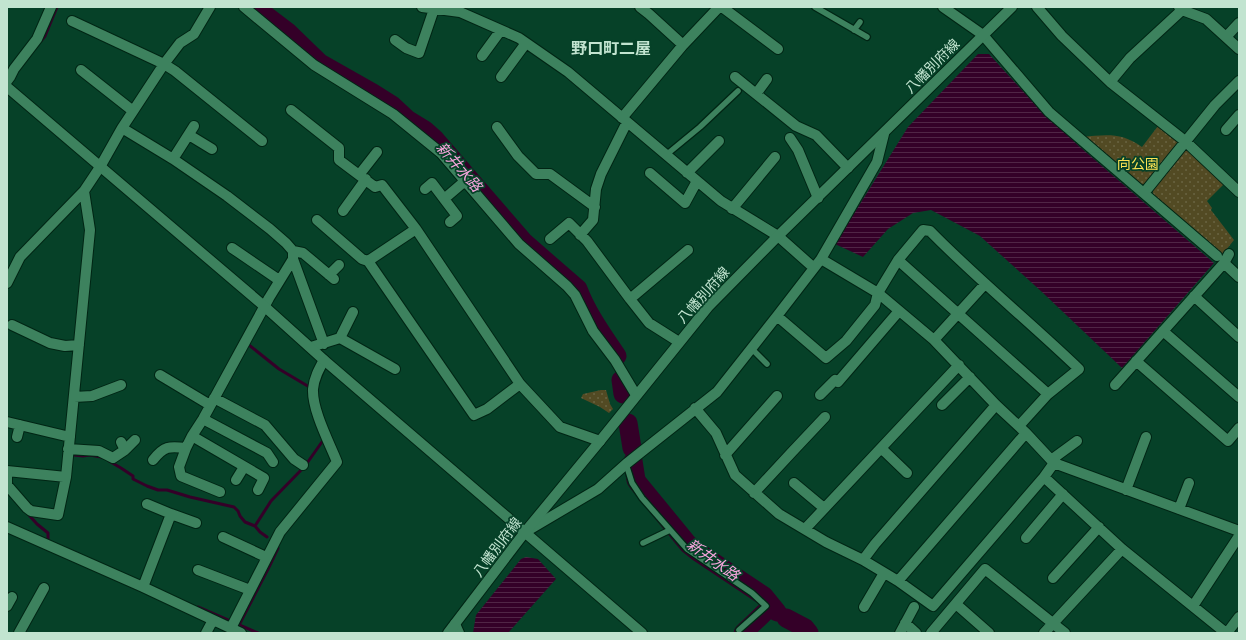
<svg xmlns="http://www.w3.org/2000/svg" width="1246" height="640" font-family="'Alegreya Sans','Noto Sans JP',sans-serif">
  <defs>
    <pattern id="green-dots" width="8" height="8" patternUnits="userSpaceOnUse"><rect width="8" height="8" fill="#524a23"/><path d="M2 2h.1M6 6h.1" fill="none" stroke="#696442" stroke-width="1.8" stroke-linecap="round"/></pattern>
    <pattern id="water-rules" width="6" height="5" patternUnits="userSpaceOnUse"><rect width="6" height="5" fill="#340028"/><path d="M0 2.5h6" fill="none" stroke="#502546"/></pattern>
  </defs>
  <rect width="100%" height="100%" fill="#064128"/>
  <path fill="url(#green-dots)" d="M 1158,126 L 1177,140 L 1177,146 L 1144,184 L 1135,185 L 1082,137 C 1106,135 1121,132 1142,147 Z
    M 1190,150 L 1224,184 L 1207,201 L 1212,208 L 1211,210 L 1234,240 L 1222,255 L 1153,196 L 1153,188 L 1184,151 Z
    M 601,390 L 606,390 L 610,404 L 613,409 L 609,413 L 600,407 L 581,398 L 583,394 Z"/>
  <path fill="url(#water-rules)" d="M 978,54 L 989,54 L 1041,111 L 1080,147 L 1214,263 L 1122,368 L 1042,292 L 980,236 L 931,210 L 913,213 L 888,229 L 863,257 L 835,244 L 908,127 Z
    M 526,557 L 538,559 L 556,579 L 508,633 L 473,633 L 476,615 L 521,559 Z"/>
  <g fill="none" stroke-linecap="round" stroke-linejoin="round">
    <path stroke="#340028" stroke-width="3" d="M 41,41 L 45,36 L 57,7
      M 249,345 L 279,369 L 311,388
      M 74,455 L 83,456 L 90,455 L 101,457
      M 109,461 L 121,468 L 133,476 L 133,479 L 147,486 L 158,490 L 167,490 L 190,497 L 234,507 L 238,511 L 240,516 L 245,522 L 255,526 L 260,532 L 267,537
      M 28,514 L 37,524 L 48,533 L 48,541 L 50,542
      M 255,526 L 271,501 L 305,466 L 324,439
      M 198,607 L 258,633
      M 239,625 L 269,567 L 278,548"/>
    <path stroke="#340028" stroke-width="19" d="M 255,7 L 288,32 L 320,63 L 373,93 L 392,105 L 407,119 L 425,130 L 434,138 L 524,242 L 578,289 C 587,313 603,335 617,356
      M 621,380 L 623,394
      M 628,423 L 632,448
      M 633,461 L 636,480 L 638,483 L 688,544 L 698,552 L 764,596 L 777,612
      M 786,618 L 805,628 L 809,633
      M 743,633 L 765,612"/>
    <g stroke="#002514" stroke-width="8">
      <path id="lane" d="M 815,7 L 867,37
        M 854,30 L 860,22
        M 666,155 L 700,127 L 738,91
        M 751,348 L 767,364
        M 626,464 L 632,483 L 642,498 L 687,549 L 752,593 L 766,606 L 739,630
        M 643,543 L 670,530"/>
    </g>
    <g stroke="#002514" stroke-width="12">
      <path id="street" d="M 244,7 L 314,65 L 393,114 L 441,153 L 519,244 L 567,286 L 575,295 L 593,331 L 615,360 L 636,395
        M 422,7 L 460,12 L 519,38 L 568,72 L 721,201 L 778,236 L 814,268
        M 640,7 L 649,14 L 683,45
        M 722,7 L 778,49
        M 943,7 L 983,35 L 1049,112 L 1217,256
        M 1037,7 L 1062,36 L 1110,82 L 1185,141 L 1239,192
        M 1179,7 L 1182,10 L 1206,19 L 1239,49
        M 72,21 L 164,64 L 175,71 L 262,141
        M 1226,37 L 1239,23
        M 395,40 L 406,48 L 419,53 L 434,9
        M 482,56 L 501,30
        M 81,70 L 133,111
        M 501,77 L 526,43
        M 735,77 L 796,126 L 816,135 L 848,168
        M 7,81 L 10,77 L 14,69 L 37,39 L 51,7
        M 1110,82 L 1130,58 L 1182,10
        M 756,94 L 767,79
        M 291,110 L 339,148 L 339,160 L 375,187 L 382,185 L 416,229 L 520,384 L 560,427 L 600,441
        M 622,118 L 683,45 L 719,7
        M 497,127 L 518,156 L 536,174 L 550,174 L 595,207
        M 122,128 L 173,159 L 227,196 L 270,229 L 286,243 L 293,251 L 303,253 L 334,279
        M 1226,130 L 1239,115
        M 189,135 L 212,149
        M 790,138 L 798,150 L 818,198
        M 173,159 L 194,126
        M 650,173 L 685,203 L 697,181
        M 687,173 L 719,141
        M 359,175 L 377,152
        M 425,189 L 432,183 L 457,216 L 450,222
        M 1144,193 L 1215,105 L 1239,81
        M 444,199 L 465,181
        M 732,209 L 775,157
        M 343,211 L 366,179
        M 317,220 L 362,259 L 368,261 L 474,415 L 487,409 L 520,384
        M 580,235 L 593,220 L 596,189 L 601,174 L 627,122
        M 550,239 L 569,223 L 587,241 L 630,299 L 649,323 L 679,342
        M 232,248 L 279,280
        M 293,259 L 324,344
        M 821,259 L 878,293 L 934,340 L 996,405 L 1026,433 L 1054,463 L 1239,531
        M 898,260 L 1048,394
        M 368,261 L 416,229
        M 1224,263 L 1239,277
        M 329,275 L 339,265
        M 7,283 L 20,257 L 84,191
        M 1194,296 L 1239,337
        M 630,299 L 688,250
        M 777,316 L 826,358 L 846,341 L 875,305 L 878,293 L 898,260 L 923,230 L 930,231 C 977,279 1030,322 1079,369 L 1048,394 L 1019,426
        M 12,325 L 50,343 L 65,346 L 79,345
        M 1163,331 L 1239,397
        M 340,338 L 395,369
        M 934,340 L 985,284
        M 311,347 L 340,338 L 353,312
        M 1136,361 L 1228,441 L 1239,428
        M 160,375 L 210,405
        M 1115,385 L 1224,263 L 1229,254
        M 820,395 L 835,380 L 838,382 L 899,311
        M 74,397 L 92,396 L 121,385
        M 214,398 L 265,425 L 294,459 L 303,465
        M 942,405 L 970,377
        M 695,408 L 716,433 L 735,475 L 779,514 L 826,542 L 863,560 L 898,581 L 933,606 L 1044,477 L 1054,463
        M 203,419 L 267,453 L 273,462
        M 7,422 L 70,437
        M 192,436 L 264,478 L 258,490
        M 17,437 L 20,425
        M 881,448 L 907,473
        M 68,449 L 99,451 L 113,458 L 125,450 L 121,442
        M 125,450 L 135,440
        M 725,455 L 777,396
        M 153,460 C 164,446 169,446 186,448
        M 1051,460 L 1077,441
        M 66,477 L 7,471 L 7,485 L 27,508 L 31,511 L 58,515 L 66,477 L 90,230 L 84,191 L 100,167 L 122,128 L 164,64 L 180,43 L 194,34 L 210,7
        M 1044,477 L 1122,549 L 1226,633
        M 236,480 L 244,467
        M 794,483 L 824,508
        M 1126,490 L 1146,437
        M 220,492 L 181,476 L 179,467 L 186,448 L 192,436 L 203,419 L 269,298 L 293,259 L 293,251
        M 754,493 L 792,452 L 825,417
        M 147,504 L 171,514
        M 1179,509 L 1189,483
        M 7,527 L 143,587 L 241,633
        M 805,529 L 959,365
        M 527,531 L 598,489 L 626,464 L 717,392 L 777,316 L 821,259 L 877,162 L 884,134
        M 223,537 L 266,557
        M 1026,538 L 1063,494
        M 863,560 L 875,544 L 996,405
        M 198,570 L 250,590
        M 1053,578 L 1099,527
        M 898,581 L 1026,433
        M 143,587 L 171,514 L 196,523
        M 956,604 L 989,633
        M 7,606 L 12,597
        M 1193,606 L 1239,536
        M 864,607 L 884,573
        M 905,623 L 916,633
        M 455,624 L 459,633
        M 231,628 L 280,532 L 337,462 C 329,442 312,410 313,389 C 314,378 319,369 324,360
        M 19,633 L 44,588
        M 206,633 L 213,620
        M 900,633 L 914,607
        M 931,633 L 985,569 L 1065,633
        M 1044,633 L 1122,549
        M 1227,633 L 1239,617"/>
    </g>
    <g stroke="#002514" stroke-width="12">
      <path id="secondary" d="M 7,87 L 264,306 L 324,360 L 642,633
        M 448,633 L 525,532 L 600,441 L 708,307 L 778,236 L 1012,7"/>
    </g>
    <use href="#lane" stroke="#3d825e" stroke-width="5.5"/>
    <use href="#street" stroke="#3d825e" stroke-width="10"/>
    <use href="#secondary" stroke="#3d825e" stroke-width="10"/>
  </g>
  <g text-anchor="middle" stroke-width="3.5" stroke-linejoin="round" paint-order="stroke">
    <g font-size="14" fill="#c2e4d0" stroke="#064128">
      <text transform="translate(932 66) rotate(-45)" y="5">八幡別府線</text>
      <text transform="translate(703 295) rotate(-48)" y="5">八幡別府線</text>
      <text transform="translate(497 547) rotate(-53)" y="5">八幡別府線</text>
    </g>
    <g font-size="14" fill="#fce254" stroke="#064128">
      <text x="1138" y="169">向公園</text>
    </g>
    <g font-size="15" font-style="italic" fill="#f7a5dd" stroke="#064128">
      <text transform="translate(459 167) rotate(49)" y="5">新井水路</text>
      <text transform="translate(713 560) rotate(36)" y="5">新井水路</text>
    </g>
    <g font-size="16" font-weight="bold" fill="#c2e4d0" stroke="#064128">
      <text x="611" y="54">野口町二屋</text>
    </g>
  </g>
  <rect width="1246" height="640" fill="none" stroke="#c2e4d0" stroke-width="16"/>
</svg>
